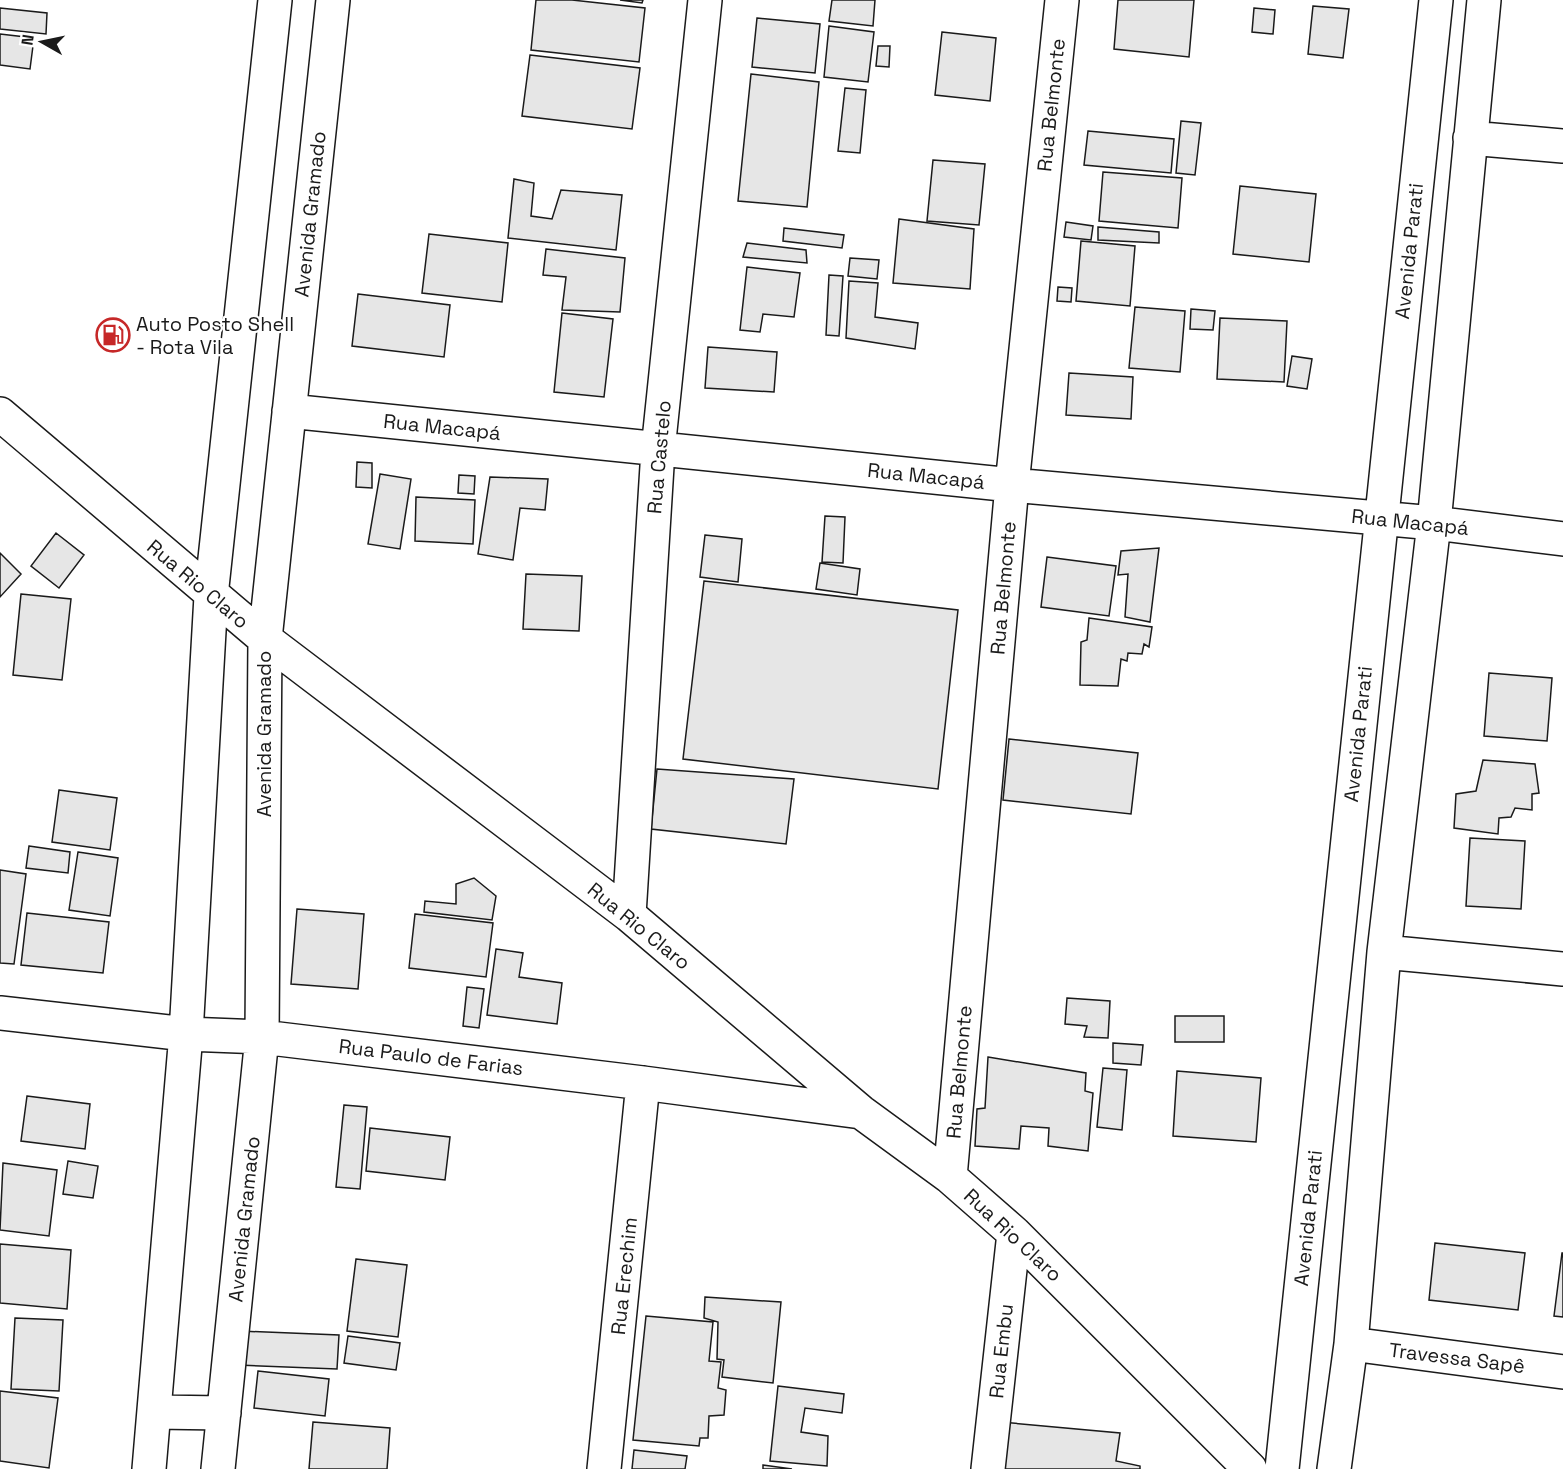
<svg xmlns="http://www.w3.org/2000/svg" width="1563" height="1469" font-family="'Space Grotesk',sans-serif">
  <rect width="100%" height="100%" fill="#fff"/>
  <path fill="#e6e6e6" stroke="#1a1a1a" stroke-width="1.5" d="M 536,0 L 572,0 L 645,8 L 639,62 L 531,50 Z
    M 620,0 L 643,0 L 642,3 Z
    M 832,0 L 875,0 L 873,26 L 829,21 Z
    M 1118,0 L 1194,0 L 1189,57 L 1114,49 Z
    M 1313,6 L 1349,9 L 1343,58 L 1308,54 Z
    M 0,8 L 47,13 L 46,34 L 0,29 Z
    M 1254,8 L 1275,10 L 1273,34 L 1252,32 Z
    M 757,18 L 820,24 L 815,73 L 752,67 Z
    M 829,26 L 874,32 L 868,82 L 824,77 Z
    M 942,32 L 996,38 L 990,101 L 935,95 Z
    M 0,34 L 34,38 L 30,69 L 0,65 Z
    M 878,46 L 890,46 L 889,67 L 876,66 Z
    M 530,55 L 640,68 L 632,129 L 522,116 Z
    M 751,74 L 819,82 L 807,207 L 738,201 Z
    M 845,88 L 866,90 L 860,153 L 838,151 Z
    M 1181,121 L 1201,123 L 1195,175 L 1176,173 Z
    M 1088,131 L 1174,139 L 1171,173 L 1084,165 Z
    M 933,160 L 985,164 L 979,225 L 927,221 Z
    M 1103,172 L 1182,178 L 1178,228 L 1099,221 Z
    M 514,179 L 534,183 L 531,216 L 552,219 L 561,190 L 622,195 L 616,250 L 508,238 Z
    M 1240,186 L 1316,194 L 1309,262 L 1233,254 Z
    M 899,219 L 974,229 L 970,289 L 893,283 Z
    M 1066,222 L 1093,226 L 1091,240 L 1064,237 Z
    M 1098,227 L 1159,232 L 1159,243 L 1098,240 Z
    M 784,228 L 844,235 L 842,248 L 783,241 Z
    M 429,234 L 508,243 L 502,302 L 422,293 Z
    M 1081,241 L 1135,246 L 1130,306 L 1076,301 Z
    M 747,243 L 806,250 L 807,263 L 743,257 Z
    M 546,249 L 625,258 L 620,312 L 562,310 L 566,277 L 543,275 Z
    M 850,258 L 879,260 L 877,279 L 848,276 Z
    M 747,267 L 800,273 L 794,317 L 763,314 L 760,332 L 740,330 Z
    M 829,275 L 843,276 L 839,336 L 826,335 Z
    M 849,281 L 878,283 L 875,317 L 918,323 L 915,349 L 846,338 Z
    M 1058,287 L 1072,288 L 1071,302 L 1057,301 Z
    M 358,294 L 450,305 L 444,357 L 352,346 Z
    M 1135,307 L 1185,311 L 1180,372 L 1129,368 Z
    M 1191,309 L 1215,311 L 1213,330 L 1190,329 Z
    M 562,313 L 613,319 L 604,397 L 554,392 Z
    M 1220,318 L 1287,321 L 1284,382 L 1217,379 Z
    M 708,347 L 777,352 L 774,392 L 705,388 Z
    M 1292,356 L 1312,359 L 1307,389 L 1287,386 Z
    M 1069,373 L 1133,377 L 1131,419 L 1066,415 Z
    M 357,462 L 372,463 L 372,488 L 356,487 Z
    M 380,474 L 411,479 L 400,549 L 368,544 Z
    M 459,475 L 475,476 L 474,494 L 458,493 Z
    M 490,477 L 548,479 L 545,510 L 520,508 L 513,560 L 478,554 Z
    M 416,497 L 475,500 L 473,544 L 415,541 Z
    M 825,516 L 845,517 L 843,563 L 822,562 Z
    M 56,533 L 84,555 L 59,588 L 31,566 Z
    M 705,535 L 742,539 L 738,582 L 700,577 Z
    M 1159,548 L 1150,622 L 1125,617 L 1128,574 L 1118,575 L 1121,551 Z
    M 0,553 L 21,574 L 0,597 Z
    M 1047,557 L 1116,566 L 1109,616 L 1041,607 Z
    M 820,563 L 860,569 L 857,595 L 816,589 Z
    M 526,574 L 582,576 L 579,631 L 523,629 Z
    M 704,581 L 958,610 L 938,789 L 683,759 Z
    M 21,594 L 71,599 L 62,680 L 13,675 Z
    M 1089,618 L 1152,627 L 1149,647 L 1144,644 L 1142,654 L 1128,653 L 1127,661 L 1121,659 L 1118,686 L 1080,685 L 1081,642 L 1087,640 Z
    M 1489,673 L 1552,678 L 1547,741 L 1484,736 Z
    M 1009,739 L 1138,753 L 1131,814 L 1003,800 Z
    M 1483,760 L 1535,764 L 1539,793 L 1532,794 L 1532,810 L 1515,808 L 1511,817 L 1499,818 L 1498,834 L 1454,828 L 1456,794 L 1476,791 Z
    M 657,769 L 794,779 L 786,844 L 651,829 Z
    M 59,790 L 117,798 L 110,850 L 52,842 Z
    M 1470,838 L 1525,841 L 1521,909 L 1466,906 Z
    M 29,846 L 70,852 L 68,873 L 26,868 Z
    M 78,852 L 118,858 L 110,916 L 69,910 Z
    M 0,870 L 26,874 L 14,964 L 0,963 Z
    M 474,878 L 496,896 L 492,920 L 424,912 L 425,901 L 456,904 L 456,884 Z
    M 297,909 L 364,914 L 358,989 L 291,984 Z
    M 27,913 L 109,922 L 103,973 L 21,965 Z
    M 415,914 L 493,923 L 486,977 L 409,968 Z
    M 496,949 L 523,953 L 519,977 L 562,983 L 557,1024 L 487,1015 Z
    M 467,987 L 484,989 L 479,1028 L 463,1026 Z
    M 1067,998 L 1110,1001 L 1108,1038 L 1084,1037 L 1087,1026 L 1065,1024 Z
    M 1175,1016 L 1224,1016 L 1224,1042 L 1175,1042 Z
    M 1113,1043 L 1143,1045 L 1141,1065 L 1113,1063 Z
    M 988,1057 L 1086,1073 L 1085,1091 L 1093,1093 L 1088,1151 L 1048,1146 L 1049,1128 L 1021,1126 L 1019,1149 L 975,1146 L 977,1109 L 985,1108 Z
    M 1103,1068 L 1127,1070 L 1122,1130 L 1097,1127 Z
    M 1177,1071 L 1261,1078 L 1256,1142 L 1173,1136 Z
    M 27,1096 L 90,1104 L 85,1149 L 21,1141 Z
    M 344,1105 L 367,1107 L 360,1189 L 336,1187 Z
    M 370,1128 L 450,1137 L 445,1180 L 366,1171 Z
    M 68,1161 L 98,1166 L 93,1198 L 63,1194 Z
    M 3,1163 L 57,1170 L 49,1236 L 0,1230 Z
    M 1435,1243 L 1525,1253 L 1518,1310 L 1429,1300 Z
    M 0,1244 L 71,1250 L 67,1309 L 0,1303 Z
    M 1562,1253 L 1563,1253 L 1563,1317 L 1554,1316 Z
    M 356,1259 L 407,1265 L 398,1337 L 347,1331 Z
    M 705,1297 L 781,1302 L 773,1383 L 722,1377 L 724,1360 L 717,1359 L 718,1322 L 704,1318 Z
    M 646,1316 L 713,1322 L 709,1361 L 721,1362 L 718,1388 L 726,1390 L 724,1415 L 709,1416 L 708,1438 L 700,1438 L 699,1446 L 633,1440 Z
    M 15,1318 L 63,1320 L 59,1391 L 11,1389 Z
    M 240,1331 L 339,1335 L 337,1369 L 238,1365 Z
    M 348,1336 L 400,1343 L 396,1370 L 344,1363 Z
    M 258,1371 L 329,1379 L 325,1416 L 254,1408 Z
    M 778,1386 L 844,1394 L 842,1413 L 805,1408 L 801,1432 L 828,1436 L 827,1466 L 770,1461 Z
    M 0,1391 L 58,1398 L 49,1468 L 0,1461 Z
    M 313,1422 L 390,1428 L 387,1469 L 309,1469 Z
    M 1001,1422 L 1120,1433 L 1116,1461 L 1140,1466 L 1140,1469 L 997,1469 Z
    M 634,1450 L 687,1456 L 685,1469 L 632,1469 Z
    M 763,1465 L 792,1469 L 763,1469 Z"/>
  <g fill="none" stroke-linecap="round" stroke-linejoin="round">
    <g stroke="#1a1a1a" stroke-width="36">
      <path id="minor" d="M 1470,138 L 1563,146
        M 289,411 L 1012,485 L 1434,523 L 1563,539
        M 0,414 L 265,639 L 629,915 L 861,1112 L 950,1177 L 1014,1233 L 1250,1469
        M 629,915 L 658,450 L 705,0
        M 1384,952 L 1563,969
        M 0,1013 L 186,1034 L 262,1037 L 643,1083 L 861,1112
        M 950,1177 L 1012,485 L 1062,0
        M 1351,1344 L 1563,1372
        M 155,1412 L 224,1413
        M 149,1469 L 186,1034 L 211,596 L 275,0
        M 218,1469 L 262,1037 L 265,639 L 333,0
        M 604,1469 L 643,1083
        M 988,1469 L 1014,1233
        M 1282,1469 L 1436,0
        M 1334,1469 L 1351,1344 L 1384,952 L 1434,523 L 1484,0"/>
    </g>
    <use href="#minor" stroke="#fff" stroke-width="33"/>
  </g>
  <defs>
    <g id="fuel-ring" transform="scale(1.725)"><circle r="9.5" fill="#fff" stroke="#c62828" stroke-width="1.5"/><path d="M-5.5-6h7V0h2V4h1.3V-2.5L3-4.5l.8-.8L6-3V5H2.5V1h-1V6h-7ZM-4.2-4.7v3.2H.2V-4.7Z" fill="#c62828"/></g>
  </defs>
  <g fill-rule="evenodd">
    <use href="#fuel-ring" x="113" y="335"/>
  </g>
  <g text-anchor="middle" stroke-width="4.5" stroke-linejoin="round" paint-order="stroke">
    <g font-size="20" fill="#1a1a1a" stroke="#fff">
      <text transform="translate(1051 105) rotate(-84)" y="7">Rua Belmonte</text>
      <text transform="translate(310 214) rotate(-84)" y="7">Avenida Gramado</text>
      <text transform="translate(1409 251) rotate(-84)" y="7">Avenida Parati</text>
      <text transform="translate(442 427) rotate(6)" y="7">Rua Macapá</text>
      <text transform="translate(659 457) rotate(-85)" y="7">Rua Castelo</text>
      <text transform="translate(926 476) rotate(6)" y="7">Rua Macapá</text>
      <text transform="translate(1410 522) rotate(6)" y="7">Rua Macapá</text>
      <text transform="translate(198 584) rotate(40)" y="7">Rua Rio Claro</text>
      <text transform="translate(1003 588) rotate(-85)" y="7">Rua Belmonte</text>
      <text transform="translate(264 734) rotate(-90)" y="7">Avenida Gramado</text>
      <text transform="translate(1358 734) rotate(-84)" y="7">Avenida Parati</text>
      <text transform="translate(639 926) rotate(39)" y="7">Rua Rio Claro</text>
      <text transform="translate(431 1057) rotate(7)" y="7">Rua Paulo de Farias</text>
      <text transform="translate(959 1072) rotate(-85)" y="7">Rua Belmonte</text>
      <text transform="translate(1308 1218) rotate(-84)" y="7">Avenida Parati</text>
      <text transform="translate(244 1219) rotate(-84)" y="7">Avenida Gramado</text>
      <text transform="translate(1013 1235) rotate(43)" y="7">Rua Rio Claro</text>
      <text transform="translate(624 1276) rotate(-84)" y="7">Rua Erechim</text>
      <text transform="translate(1001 1351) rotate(-84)" y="7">Rua Embu</text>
      <text transform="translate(1457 1358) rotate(7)" y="7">Travessa Sapê</text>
    </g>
    <g font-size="20" fill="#1a1a1a" stroke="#fff" text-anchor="start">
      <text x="136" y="331">Auto Posto Shell<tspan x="136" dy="23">- Rota Vila</tspan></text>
    </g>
  </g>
  <g transform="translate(42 42) rotate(279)" stroke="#ffffff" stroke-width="4.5" paint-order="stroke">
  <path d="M0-4.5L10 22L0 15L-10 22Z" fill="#1a1a1a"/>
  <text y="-9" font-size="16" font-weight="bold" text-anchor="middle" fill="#1a1a1a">N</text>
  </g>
</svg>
